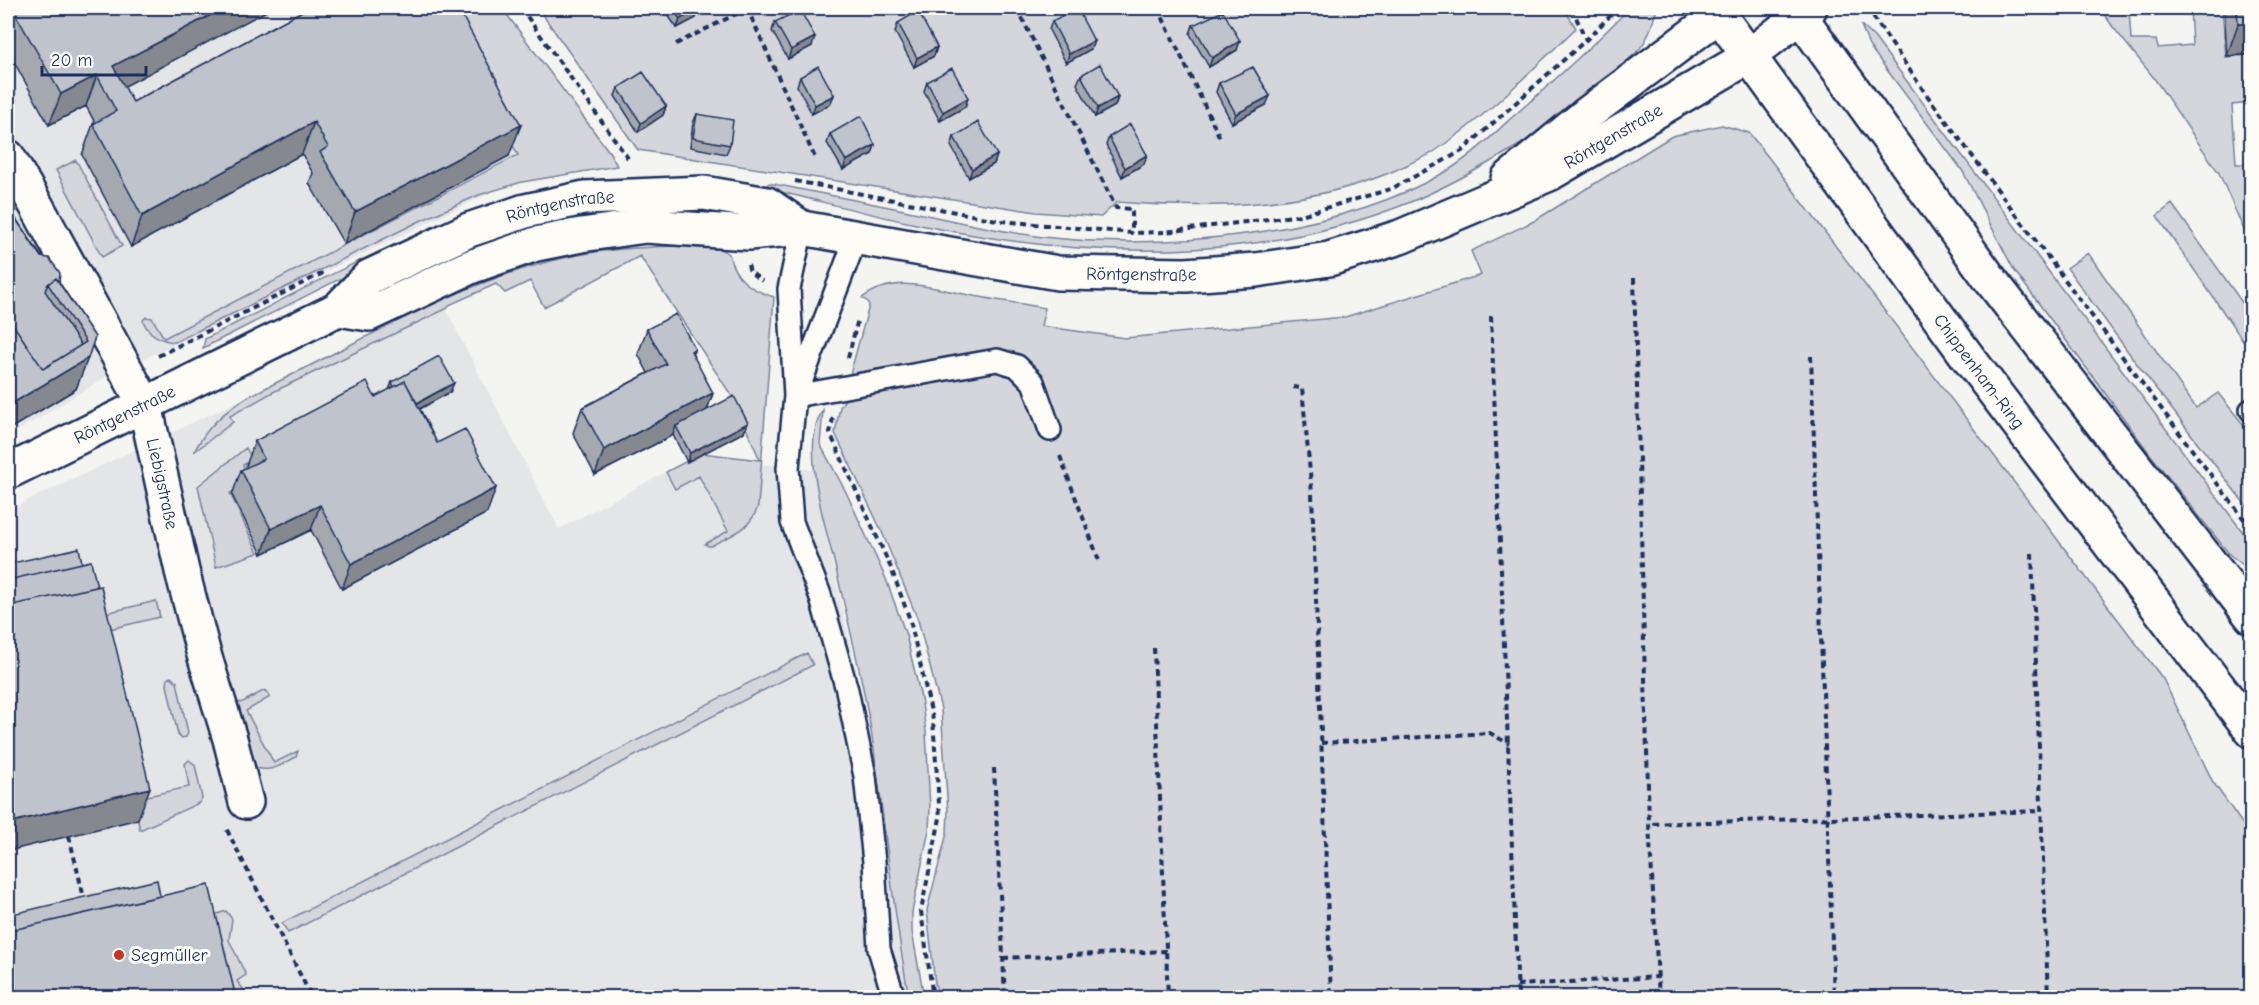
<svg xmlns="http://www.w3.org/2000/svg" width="2259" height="1005" font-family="'Comic Neue',sans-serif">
  <rect width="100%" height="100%" fill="#f4f4f1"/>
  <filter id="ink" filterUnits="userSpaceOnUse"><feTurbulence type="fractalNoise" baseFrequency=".0167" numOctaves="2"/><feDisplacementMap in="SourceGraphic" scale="12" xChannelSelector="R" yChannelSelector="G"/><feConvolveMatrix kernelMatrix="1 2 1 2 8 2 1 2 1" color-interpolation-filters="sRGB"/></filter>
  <g filter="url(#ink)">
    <path fill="#e4e5e6" d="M 8,8 L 467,8 L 571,154 L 104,378 L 8,437 Z
      M 443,304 L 559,529 L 666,472 L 760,464 L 814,470 L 825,531 L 862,697 L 910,974 L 916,997 L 8,997 L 8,510 Z"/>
    <path fill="#d4d6db" stroke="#78829c" stroke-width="1.5" d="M 439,8 L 502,8 L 610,153 L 617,166 L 522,182 L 479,195 L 420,221 L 175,342 C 161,341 147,334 143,320 L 146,317 L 152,318 L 164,338 L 518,155 Z
      M 538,8 L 1564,8 L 1576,28 C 1531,71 1487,116 1435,151 C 1427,157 1416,160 1407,165 C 1319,207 1213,210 1117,202 L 1101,217 L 1036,212 L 638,150 Z
      M 1630,8 L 1657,8 C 1654,19 1650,34 1643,44 C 1639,51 1632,56 1626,62 C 1597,95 1563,118 1526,141 C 1488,164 1450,186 1408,203 C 1276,256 1125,260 986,237 C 911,226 838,205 764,188 L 769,183 C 812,192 856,200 899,209 C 947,219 994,231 1043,237 C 1167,251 1338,235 1447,171 C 1470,157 1490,138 1509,120 C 1551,84 1591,47 1630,8 Z
      M 2100,8 L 2129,8 L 2131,40 L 2156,40 L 2158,48 L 2192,45 L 2190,8 L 2222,8 L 2226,57 L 2251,55 L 2251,103 L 2232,105 L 2236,164 L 2251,164 L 2251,174 L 2248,175 L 2252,205 L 2251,246 L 2219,173 L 2154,78 L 2113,27 Z
      M 1861,25 L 1874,37 L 2251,543 L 2251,571 L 2230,555 L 2150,454 L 2014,270 L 1962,170 L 1869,46 Z
      M 1722,125 L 1749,133 L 1772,162 L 2163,679 L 2213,782 L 2251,836 L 2251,997 L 939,997 L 935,984 L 927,910 L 947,833 L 948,812 L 941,709 L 918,620 L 882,532 L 835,433 L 840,407 L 859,378 L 849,378 L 869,306 L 868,302 L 862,298 C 893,275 925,286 959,293 C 987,299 1017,303 1045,308 L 1041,326 L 1125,338 L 1345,317 L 1481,275 L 1471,251 L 1534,221 L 1672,136 Z
      M 76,160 L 122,246 L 102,257 L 56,170 Z
      M 601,179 L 620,179 L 624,184 L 387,255 L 203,348 L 205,339 C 333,275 458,201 601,179 Z
      M 2172,204 L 2251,315 L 2251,352 L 2157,216 Z
      M 676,246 L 721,249 L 729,254 C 734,279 751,290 774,297 L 758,506 C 750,531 732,534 711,546 L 708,546 L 705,544 L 728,531 L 699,476 L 675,489 L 666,472 L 702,453 L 760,460 L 733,398 L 640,256 L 544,307 L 530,281 L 505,293 L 496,284 L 449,305 L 448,308 L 273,392 L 230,416 L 233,422 L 194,452 C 207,426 225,411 249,396 C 359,344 468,273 589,253 C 618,248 647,247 676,246 Z
      M 2088,253 L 2196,408 L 2218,393 L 2251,434 L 2251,459 L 2245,465 L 2251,473 L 2251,512 L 2137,364 L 2067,268 Z
      M 823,410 L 820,444 L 846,492 L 886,579 L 906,635 L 921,698 L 926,731 L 930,809 L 929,830 L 912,912 L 912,932 L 924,997 L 910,997 L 908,992 C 894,915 886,836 875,757 C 866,691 849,626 834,561 C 824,522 800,444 823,410 Z
      M 246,448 L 252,459 L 243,465 L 250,482 L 230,493 L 258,553 L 216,567 L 198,486 Z
      M 156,601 L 160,617 L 93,633 L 89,617 Z
      M 807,653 L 813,665 L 288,933 L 282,923 Z
      M 171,677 L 177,682 L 188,733 L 186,737 L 181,738 L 178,735 L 167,685 L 168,678 Z
      M 265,690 L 270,697 L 246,711 L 274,763 L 298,751 L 296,757 C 288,761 279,768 270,769 C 264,770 256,769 252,764 C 244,753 240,717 237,703 L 243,702 Z
      M 189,760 L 195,765 L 202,798 L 199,803 L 140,830 L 133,799 L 189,787 L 185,764 Z
      M 226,911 L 232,919 L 229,940 L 246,975 L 237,981 L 249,997 L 223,997 L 206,918 Z"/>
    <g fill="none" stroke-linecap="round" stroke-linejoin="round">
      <g stroke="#1b2f5e" stroke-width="26">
        <path id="service" d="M 802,228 L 789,289 L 795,396 L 788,468 L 792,522 L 820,595 L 847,690 L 865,776 L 874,862 L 879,949 L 894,998
          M 798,390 L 856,238
          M 795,396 L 997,360 L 1017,366 L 1033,382 L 1050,430
          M 2251,410 L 2252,410"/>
      </g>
      <g stroke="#1b2f5e" stroke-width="38">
        <g id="minor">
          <path d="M 1748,57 L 1810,8"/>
          <path id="s1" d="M 8,157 L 36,205 L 145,405 L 182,571 L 203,651 L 230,739 L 246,802"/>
        </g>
      </g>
      <g stroke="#1b2f5e" stroke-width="38">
        <g id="tertiary">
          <path d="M 1508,179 L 1587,114 L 1719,15"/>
          <path id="s2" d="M 338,309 L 369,314 L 470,267 L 536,244 L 581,235 L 646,226 L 749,233 L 802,228 L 1058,273 L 1186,275 L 1256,270 L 1329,259 L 1400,237 L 1549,174 L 1748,57"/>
          <path id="s3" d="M 8,472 L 338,309 L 369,277 L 469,230 L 525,211 L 584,198 L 704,193 L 767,204 L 802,228"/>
        </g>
      </g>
      <g stroke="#1b2f5e" stroke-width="38">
        <g id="primary">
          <path id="s4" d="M 1714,8 L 1967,356 L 2252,731"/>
          <path d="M 1794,8 L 1990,279 L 2252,617"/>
        </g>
      </g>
      <path stroke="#1b2f5e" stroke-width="4" stroke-dasharray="6 4.5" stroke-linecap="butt" d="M 521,8 L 630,161
        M 747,8 L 816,160
        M 1017,8 L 1116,208 L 1132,209 L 1132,233
        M 1158,8 L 1221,140
        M 1572,8 L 1586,40
        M 1867,8 L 1926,94 L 2252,530
        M 676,44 L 748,8
        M 795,181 L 1002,221 L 1132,233 L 1165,232 L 1301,215 L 1391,189 L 1462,151 L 1586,40 L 1618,8
        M 748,265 L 750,272 L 762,281
        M 1634,278 L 1649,824
        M 1491,316 L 1518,998
        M 158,356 L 323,273
        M 1811,356 L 1834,998
        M 848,358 L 858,319
        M 1293,387 L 1302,388 L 1312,494 L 1331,998
        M 833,418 L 830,433 L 891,568 L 910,620 L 933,720 L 940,818 L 921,911 L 933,998
        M 1060,456 L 1100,563
        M 2032,553 L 2048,998
        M 1154,648 L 1168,998
        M 1321,743 L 1490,733 L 1509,744
        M 994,768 L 1005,998
        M 227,830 L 312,998
        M 69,836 L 85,902
        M 1003,958 L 1166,951
        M 1517,985 L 1659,977
        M 1270,998 L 1331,995
        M 1659,998 L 1649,824 L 2041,811"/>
      <use href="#service" stroke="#fdfcf7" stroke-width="21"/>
      <use href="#minor" stroke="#fdfcf7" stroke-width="33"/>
      <use href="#tertiary" stroke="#fdfcf7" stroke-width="33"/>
      <use href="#primary" stroke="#fdfcf7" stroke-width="33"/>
    </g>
    <path fill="#a4a8af" stroke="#1b2f5e" stroke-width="1.5" d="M 8,8 L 272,8 L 124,86 L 133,102 L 308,8 L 509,156 L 344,244 L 309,183 L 313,173 L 302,154 L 131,247 L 82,155 L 93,124 L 95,123 L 86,106 L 49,125 L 8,51 Z
      M 663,8 L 698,8 L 699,9 L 696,18 L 677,28 Z
      M 2224,8 L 2252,8 L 2252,54 L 2227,56 Z
      M 1052,21 L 1091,49 L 1066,63 L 1049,30 Z
      M 775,22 L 812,46 L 788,59 L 772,31 Z
      M 898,23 L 937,47 L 934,56 L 914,67 L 895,32 Z
      M 1193,25 L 1237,50 L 1209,67 L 1190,34 Z
      M 1081,75 L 1118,97 L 1115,106 L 1095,117 L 1077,84 Z
      M 800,77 L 834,95 L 830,104 L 812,114 L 797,86 Z
      M 927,82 L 968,98 L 965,107 L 940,121 L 924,91 Z
      M 1219,83 L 1266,105 L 1232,123 L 1216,92 Z
      M 618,88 L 666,106 L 663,115 L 638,132 L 615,96 Z
      M 697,114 L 730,145 L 726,154 L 690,147 L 693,123 Z
      M 830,134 L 875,145 L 872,154 L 843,170 L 827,143 Z
      M 954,137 L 997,155 L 994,164 L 969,178 L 951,146 Z
      M 1109,137 L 1144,164 L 1122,177 L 1106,145 Z
      M 8,207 L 59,282 L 95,337 L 76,389 L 8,430 Z
      M 647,329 L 695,349 L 692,355 L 713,393 L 707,410 L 748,423 L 744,432 L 687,462 L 673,435 L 595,475 L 573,433 L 582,408 L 648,373 L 638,354 Z
      M 392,382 L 450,392 L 420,409 L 437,443 L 487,513 L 342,589 L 311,530 L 262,554 L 232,495 L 241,470 L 247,468 L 246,466 L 255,441 L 375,397 L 389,390 Z"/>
    <path fill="#86888f" stroke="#1b2f5e" stroke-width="1.5" d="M 224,8 L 272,8 L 108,95 L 113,66 Z
      M 699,9 L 696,18 L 677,28 L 680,19 Z
      M 2252,23 L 2252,54 L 2227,56 L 2238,24 Z
      M 815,37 L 812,46 L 788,59 L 791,50 Z
      M 1094,41 L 1091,49 L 1066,63 L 1069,54 Z
      M 1240,41 L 1237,50 L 1209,67 L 1212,58 Z
      M 937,47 L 934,56 L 914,67 L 917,58 Z
      M 97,75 L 86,106 L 49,125 L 61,94 Z
      M 834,95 L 830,104 L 812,114 L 815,105 Z
      M 1270,96 L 1266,105 L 1232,123 L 1236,114 Z
      M 1118,97 L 1115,106 L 1095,117 L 1098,108 Z
      M 968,98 L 965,107 L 940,121 L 943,112 Z
      M 666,106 L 663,115 L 638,132 L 641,123 Z
      M 314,122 L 302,154 L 131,247 L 142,216 Z
      M 521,125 L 509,156 L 344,244 L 355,212 Z
      M 875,145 L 872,154 L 843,170 L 846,161 Z
      M 997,155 L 994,164 L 969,178 L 972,169 Z
      M 1147,155 L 1144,164 L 1122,177 L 1125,168 Z
      M 88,358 L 76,389 L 8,430 L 8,406 Z
      M 454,383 L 450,392 L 403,418 L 407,409 Z
      M 713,393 L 704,418 L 676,426 L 673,435 L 595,475 L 604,450 Z
      M 748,423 L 744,432 L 687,462 L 690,453 Z
      M 496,488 L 487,513 L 342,589 L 351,564 Z
      M 320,505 L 311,530 L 262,554 L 271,529 Z
      M 150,788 L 138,819 L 8,851 L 8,823 Z"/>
    <path fill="#bfc3cc" stroke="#1b2f5e" stroke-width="1.5" d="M 12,8 L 224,8 L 113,66 L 133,102 L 308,8 L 458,8 L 521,125 L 355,212 L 320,152 L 328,147 L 314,122 L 142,216 L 93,124 L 116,111 L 97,75 L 61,94 Z
      M 672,8 L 698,8 L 699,9 L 680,19 Z
      M 1077,8 L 1094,41 L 1069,54 L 1052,21 Z
      M 2237,8 L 2252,8 L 2252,23 L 2238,24 Z
      M 800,10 L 815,37 L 791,50 L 775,22 Z
      M 918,11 L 937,47 L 917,58 L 898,23 Z
      M 1223,11 L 1240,41 L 1212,58 L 1193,25 Z
      M 1100,64 L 1118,97 L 1098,108 L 1081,75 Z
      M 818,66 L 834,95 L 815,105 L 800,77 Z
      M 1253,67 L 1270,96 L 1236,114 L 1219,83 Z
      M 952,68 L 968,98 L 943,112 L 927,82 Z
      M 643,72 L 666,106 L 641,123 L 618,88 Z
      M 697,114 L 733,120 L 730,145 L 693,138 Z
      M 861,116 L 875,145 L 846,161 L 830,134 Z
      M 978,122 L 997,155 L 972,169 L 954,137 Z
      M 1130,124 L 1147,155 L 1125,168 L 1109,137 Z
      M 8,207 L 41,257 L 49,258 L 60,273 L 59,282 L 56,278 L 48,284 L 45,291 L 81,345 L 43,369 L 8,317 Z
      M 56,278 L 95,337 L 88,358 L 8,406 L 8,317 L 43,369 L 86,342 L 48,284 Z
      M 676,314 L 695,349 L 691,351 L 713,393 L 604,450 L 582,408 L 666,364 L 647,329 Z
      M 439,356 L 454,383 L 417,403 L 405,381 L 394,387 L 392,382 Z
      M 405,381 L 437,443 L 465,429 L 496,488 L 351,564 L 320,505 L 271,529 L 241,470 L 264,459 L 255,441 L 367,382 L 375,397 Z
      M 734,396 L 748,423 L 690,453 L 676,426 Z
      M 79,548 L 82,563 L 8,580 L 8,564 Z
      M 91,561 L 97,587 L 8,606 L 8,580 Z
      M 101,586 L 150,788 L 8,823 L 8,606 Z
      M 157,880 L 160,896 L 8,931 L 8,915 Z
      M 209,885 L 236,998 L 8,998 L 8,931 Z"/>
  </g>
  <circle fill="#c8321e" stroke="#fdfcf7" stroke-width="2" cx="119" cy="955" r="6"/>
  <g text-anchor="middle" stroke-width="6" stroke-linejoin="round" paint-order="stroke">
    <g font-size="18" fill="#1b2f5e" stroke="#fdfcf7">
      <text dy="6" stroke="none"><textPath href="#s2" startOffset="1323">Röntgenstraße</textPath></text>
      <text dy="6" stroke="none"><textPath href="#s3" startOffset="618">Röntgenstraße</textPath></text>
      <text dy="6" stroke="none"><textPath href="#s2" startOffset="824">Röntgenstraße</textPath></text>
      <text dy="6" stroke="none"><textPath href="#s4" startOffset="450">Chippenham-Ring</textPath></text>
      <text dy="6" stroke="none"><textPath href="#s3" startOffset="130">Röntgenstraße</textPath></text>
      <text dy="6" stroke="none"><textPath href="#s1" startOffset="364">Liebigstraße</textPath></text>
    </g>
    <g font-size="18" fill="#1b2f5e" stroke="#fdfcf7" text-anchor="start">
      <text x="131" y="961">Segmüller</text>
    </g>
  </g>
  <rect width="2259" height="1005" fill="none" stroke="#fdfcf7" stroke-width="30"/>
  <rect x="15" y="15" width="2229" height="975" fill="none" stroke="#1b2f5e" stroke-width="2" filter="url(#ink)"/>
  <path d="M42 66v9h104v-9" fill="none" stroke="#1b2f5e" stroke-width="3"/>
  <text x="51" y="66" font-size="18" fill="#1b2f5e" stroke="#fdfcf7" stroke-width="4.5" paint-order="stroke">20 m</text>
</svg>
